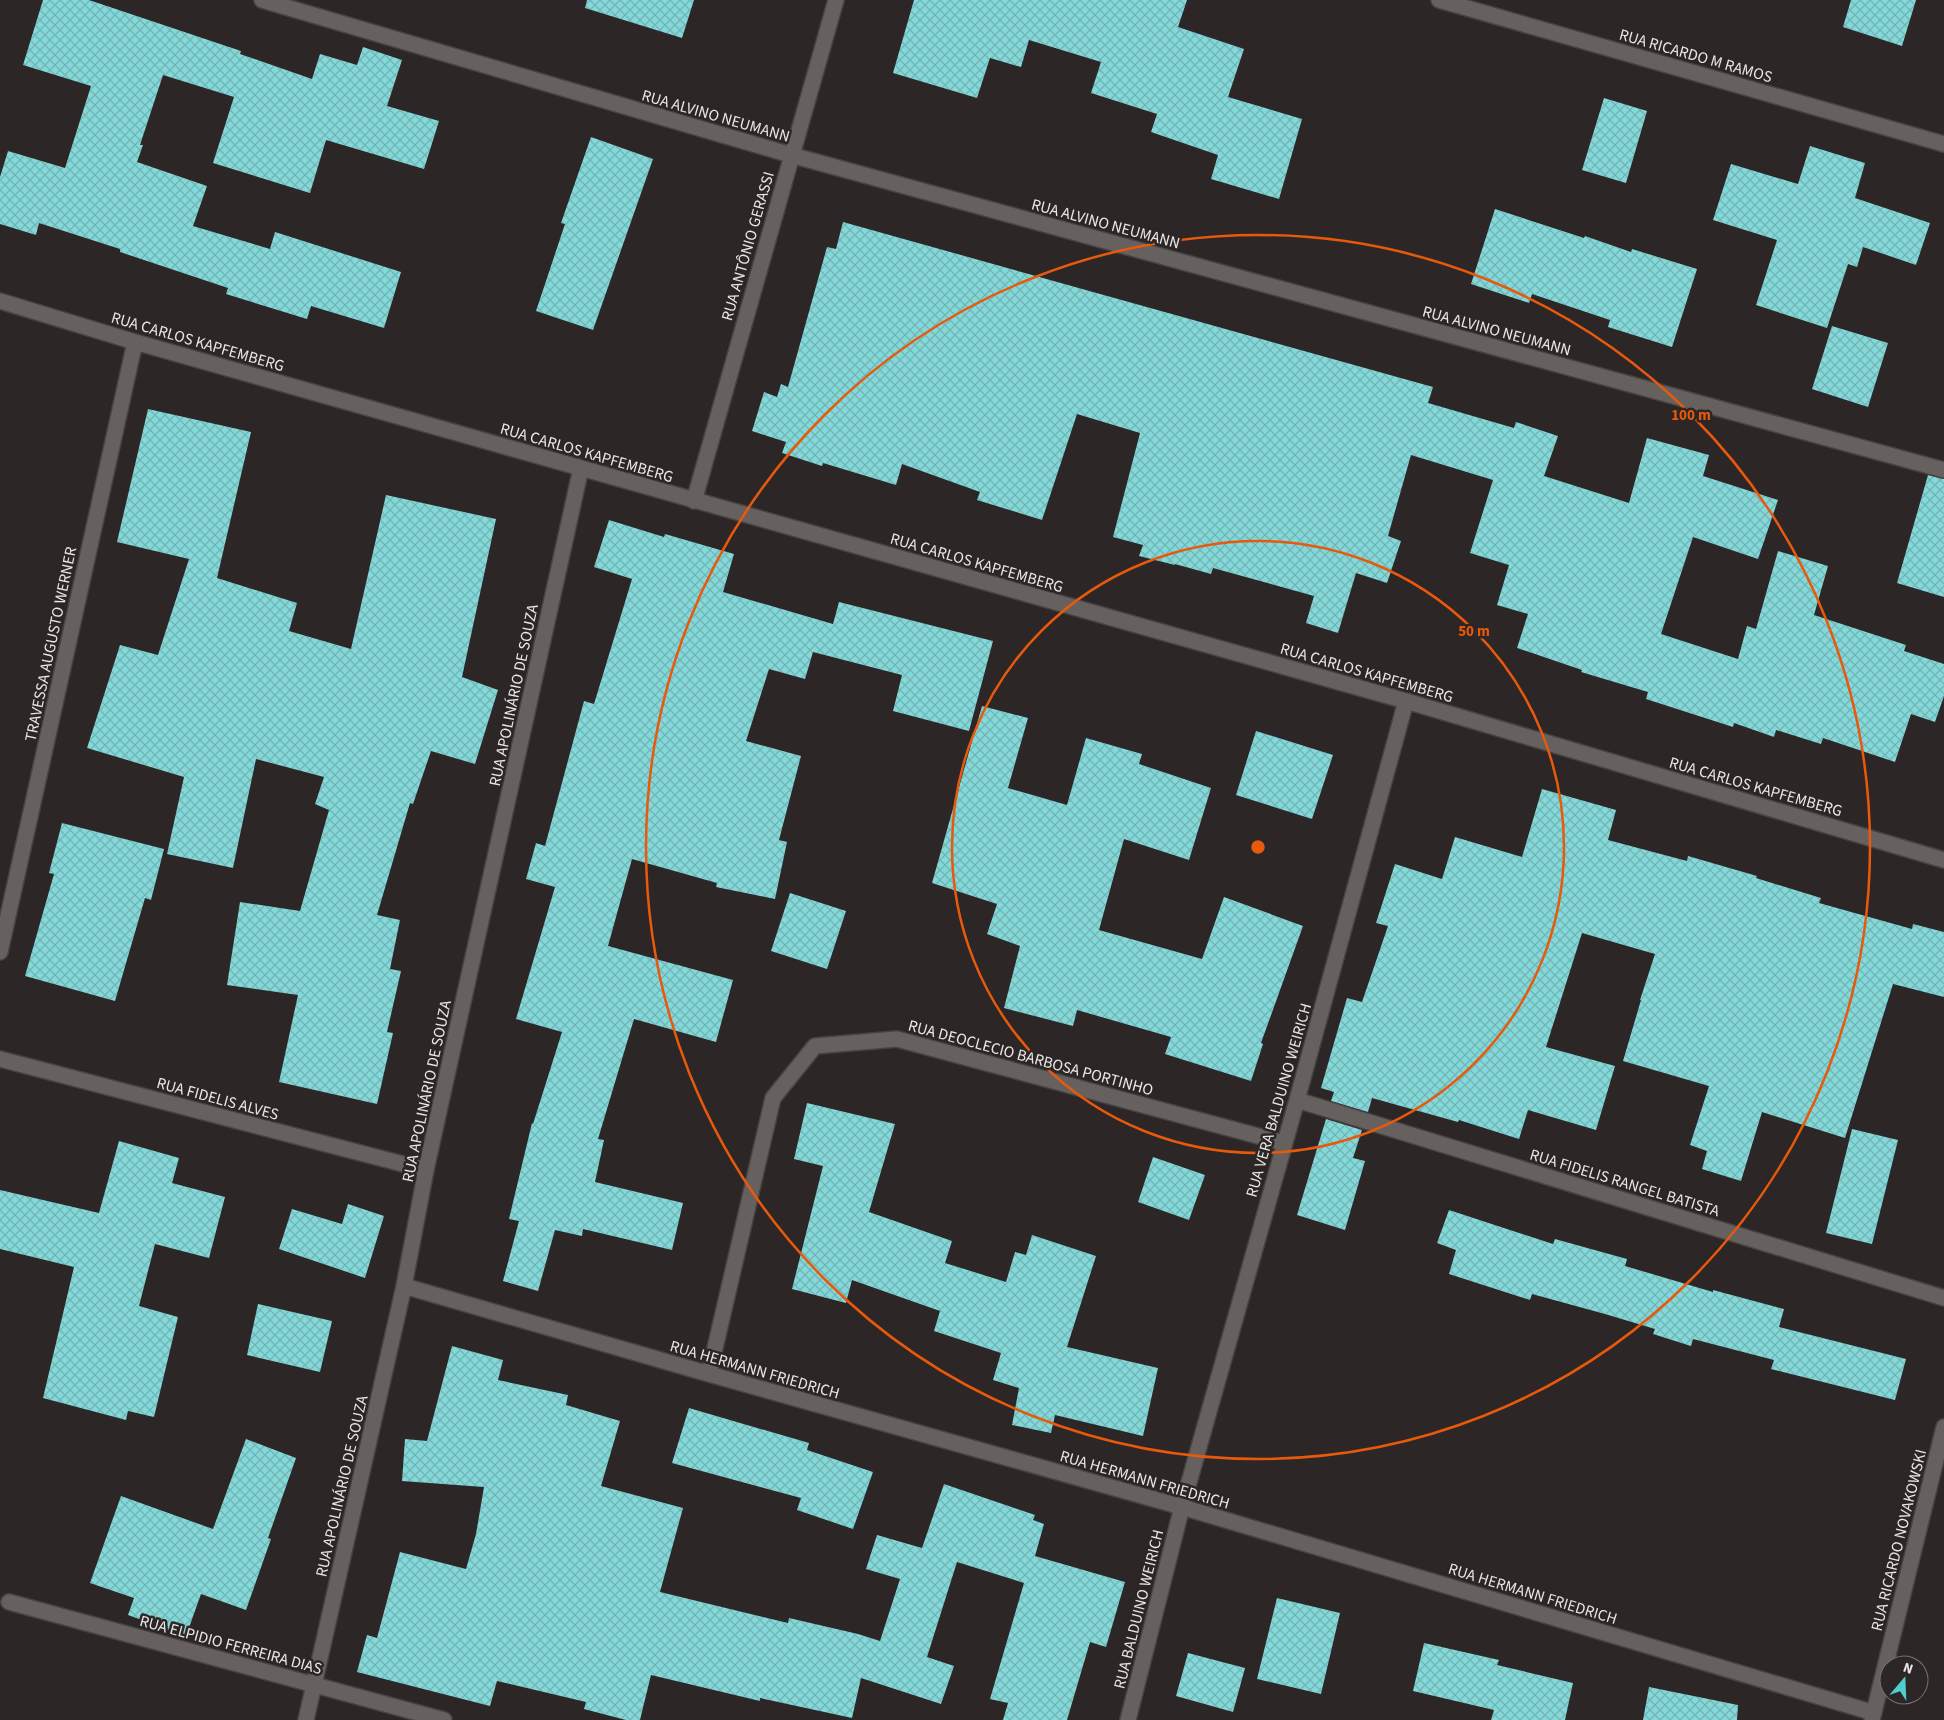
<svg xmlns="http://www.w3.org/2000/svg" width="1944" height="1720" font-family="'Source Sans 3',sans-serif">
  <defs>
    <pattern id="building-cross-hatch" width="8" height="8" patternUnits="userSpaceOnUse" patternTransform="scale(1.25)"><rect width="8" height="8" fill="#83d8d9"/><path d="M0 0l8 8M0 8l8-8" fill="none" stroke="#74b3b4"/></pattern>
  </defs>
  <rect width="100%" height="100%" fill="#2c2726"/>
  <path fill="url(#building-cross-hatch)" d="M 43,0 L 89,0 L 241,51 L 240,54 L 312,79 L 320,54 L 357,65 L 363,47 L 402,60 L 387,106 L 439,121 L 424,169 L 326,140 L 310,193 L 213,163 L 234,97 L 163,75 L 140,145 L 143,145 L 137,162 L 207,186 L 193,226 L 270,249 L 275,232 L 401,272 L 384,328 L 311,306 L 307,319 L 226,294 L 228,288 L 120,252 L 120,249 L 39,223 L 36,235 L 0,224 L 0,177 L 8,151 L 65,168 L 91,86 L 23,65 Z
    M 587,0 L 694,0 L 682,38 L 585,8 Z
    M 914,0 L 1187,0 L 1178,27 L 1244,49 L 1228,97 L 1302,119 L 1279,199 L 1211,179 L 1218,155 L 1151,132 L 1157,114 L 1091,93 L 1101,62 L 1029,40 L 1021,67 L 990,58 L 977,98 L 893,73 Z
    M 1851,0 L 1916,0 L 1902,46 L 1843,27 Z
    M 1604,98 L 1647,111 L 1626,183 L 1582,170 Z
    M 591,137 L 653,159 L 593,330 L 536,311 L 565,224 L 561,223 Z
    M 1810,146 L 1865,163 L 1855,198 L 1930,223 L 1916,265 L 1863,247 L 1857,267 L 1848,264 L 1827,328 L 1756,305 L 1777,240 L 1713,220 L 1731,164 L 1798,184 Z
    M 1495,209 L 1584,238 L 1585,236 L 1631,252 L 1632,249 L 1697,269 L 1672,347 L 1608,327 L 1610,320 L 1532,294 L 1529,303 L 1471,284 Z
    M 843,222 L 1433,387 L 1428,403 L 1514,428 L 1516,422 L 1558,436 L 1544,476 L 1629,503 L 1647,438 L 1709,455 L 1703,476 L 1778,500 L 1758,559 L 1693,537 L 1661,634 L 1738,659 L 1747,626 L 1756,629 L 1778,551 L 1828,566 L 1814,615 L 1906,645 L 1904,651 L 1944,664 L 1944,696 L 1935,722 L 1911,714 L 1895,762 L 1823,738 L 1821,744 L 1776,730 L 1774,737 L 1734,723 L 1733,727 L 1646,699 L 1648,692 L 1581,672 L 1582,670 L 1517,648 L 1528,614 L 1497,605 L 1509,565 L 1470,553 L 1493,480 L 1411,455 L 1388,536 L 1401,541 L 1387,583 L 1356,573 L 1338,633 L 1306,623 L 1314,596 L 1213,568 L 1211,574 L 1175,564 L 1175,565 L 1139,556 L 1143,545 L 1113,537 L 1140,433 L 1077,414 L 1042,520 L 977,500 L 980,492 L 902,464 L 896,485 L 823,463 L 822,466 L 782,453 L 786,442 L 752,431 L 764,392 L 777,397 L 781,384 L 788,387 L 827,247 L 836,249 Z
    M 1832,326 L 1888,343 L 1868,407 L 1812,389 Z
    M 148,409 L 251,432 L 217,578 L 297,603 L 289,631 L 351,649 L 386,495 L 496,519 L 462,677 L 498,690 L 475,764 L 431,751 L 413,804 L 410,803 L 377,915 L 400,920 L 390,969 L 401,971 L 387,1032 L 393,1033 L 377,1104 L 279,1082 L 298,995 L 227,985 L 240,902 L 300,911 L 329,810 L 315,804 L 324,777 L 256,759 L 233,868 L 167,854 L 184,777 L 87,748 L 120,645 L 158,655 L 189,559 L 117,542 Z
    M 1928,475 L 1944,479 L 1944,597 L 1897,583 Z
    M 609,520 L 664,537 L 665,534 L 734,554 L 723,592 L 833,624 L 839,602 L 993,641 L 969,731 L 893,711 L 902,675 L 813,652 L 805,679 L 769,669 L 746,741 L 801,756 L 779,840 L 787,842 L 775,899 L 716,887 L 717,883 L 632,859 L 608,946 L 733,980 L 716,1042 L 634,1019 L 598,1139 L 604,1140 L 595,1182 L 683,1203 L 672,1250 L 583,1229 L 582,1236 L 555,1230 L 538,1291 L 503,1281 L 519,1221 L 509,1219 L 532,1123 L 533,1124 L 562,1032 L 516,1019 L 555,887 L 526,879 L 536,843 L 545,846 L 584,701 L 594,704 L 632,579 L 594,567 Z
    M 982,706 L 1028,718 L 1008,788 L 1067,805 L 1086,738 L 1142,754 L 1139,764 L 1211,788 L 1189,860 L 1124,839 L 1099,930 L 1202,959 L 1224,897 L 1303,926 L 1261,1043 L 1263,1044 L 1251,1081 L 1165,1054 L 1171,1037 L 1077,1010 L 1073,1026 L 1004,1008 L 1020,946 L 987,934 L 997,904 L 932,883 Z
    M 1256,731 L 1333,755 L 1312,819 L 1236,795 Z
    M 1542,789 L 1616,810 L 1608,840 L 1687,861 L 1688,856 L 1757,876 L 1756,878 L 1821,898 L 1819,903 L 1912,929 L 1913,924 L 1944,932 L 1944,997 L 1893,984 L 1845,1138 L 1762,1112 L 1741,1181 L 1702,1169 L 1707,1151 L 1690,1145 L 1709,1086 L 1623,1061 L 1641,1000 L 1640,1000 L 1655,954 L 1582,933 L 1546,1047 L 1615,1066 L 1596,1130 L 1528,1110 L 1519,1139 L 1459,1120 L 1458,1122 L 1372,1098 L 1368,1112 L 1331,1101 L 1334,1092 L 1321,1088 L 1347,998 L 1362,1002 L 1388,926 L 1376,923 L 1395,864 L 1442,879 L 1455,837 L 1522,857 Z
    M 62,823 L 164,849 L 151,900 L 145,898 L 115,1001 L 25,976 L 54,874 L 49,873 Z
    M 790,893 L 846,911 L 827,969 L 771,951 Z
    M 807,1103 L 895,1124 L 869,1212 L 952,1241 L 945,1263 L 1006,1282 L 1015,1252 L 1026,1255 L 1032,1235 L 1096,1256 L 1067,1347 L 1158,1368 L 1143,1436 L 1055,1415 L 1051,1433 L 1012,1425 L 1019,1388 L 993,1380 L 1001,1353 L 934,1331 L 940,1311 L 852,1280 L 846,1303 L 792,1289 L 823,1166 L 794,1159 Z
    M 1326,1119 L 1362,1130 L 1353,1158 L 1365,1161 L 1345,1230 L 1297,1215 Z
    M 1852,1129 L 1898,1140 L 1872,1244 L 1826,1233 Z
    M 119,1141 L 179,1158 L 172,1183 L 225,1197 L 209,1258 L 155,1244 L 139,1306 L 178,1317 L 154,1417 L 128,1411 L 126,1420 L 43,1398 L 74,1267 L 0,1249 L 0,1190 L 99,1213 Z
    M 1153,1157 L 1205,1175 L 1189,1220 L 1138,1202 Z
    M 348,1204 L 384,1216 L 365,1278 L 279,1249 L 292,1209 L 342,1224 Z
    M 1449,1210 L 1553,1244 L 1555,1239 L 1627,1259 L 1625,1266 L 1713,1292 L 1713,1290 L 1784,1309 L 1779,1327 L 1906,1359 L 1895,1400 L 1771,1369 L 1774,1360 L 1693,1339 L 1691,1346 L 1653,1334 L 1655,1329 L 1605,1314 L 1532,1294 L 1530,1300 L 1449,1274 L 1456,1250 L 1437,1243 Z
    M 258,1304 L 332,1321 L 320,1372 L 247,1355 Z
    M 452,1346 L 503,1360 L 498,1380 L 568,1395 L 566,1405 L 620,1421 L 601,1486 L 683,1508 L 660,1592 L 788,1623 L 789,1618 L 858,1634 L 880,1641 L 900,1579 L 866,1569 L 877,1535 L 922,1548 L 944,1484 L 1035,1515 L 1033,1520 L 1044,1524 L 1035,1556 L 1125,1582 L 1106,1647 L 1090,1642 L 1067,1720 L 1003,1720 L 1008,1703 L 990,1699 L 1024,1583 L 957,1562 L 927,1657 L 954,1666 L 941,1704 L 861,1678 L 852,1718 L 760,1698 L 760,1701 L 651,1675 L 640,1720 L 626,1720 L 584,1709 L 586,1702 L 497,1681 L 490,1706 L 357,1672 L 367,1635 L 377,1638 L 400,1552 L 466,1569 L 476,1534 L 484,1487 L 402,1481 L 405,1439 L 427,1441 Z
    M 689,1408 L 809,1443 L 807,1450 L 873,1472 L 853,1529 L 797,1510 L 801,1498 L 672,1463 Z
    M 246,1439 L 296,1458 L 268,1538 L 271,1539 L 246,1610 L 201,1594 L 186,1636 L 128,1615 L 134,1598 L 90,1583 L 121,1496 L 213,1529 Z
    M 1277,1598 L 1340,1613 L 1321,1694 L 1257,1679 Z
    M 1424,1643 L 1499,1660 L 1497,1665 L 1573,1683 L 1565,1720 L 1491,1720 L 1494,1710 L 1413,1691 Z
    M 1188,1653 L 1245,1668 L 1233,1712 L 1176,1696 Z
    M 1649,1687 L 1738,1705 L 1737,1720 L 1643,1720 Z"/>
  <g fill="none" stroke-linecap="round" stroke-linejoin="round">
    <g stroke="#474342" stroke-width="18">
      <path id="street" d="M 262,0 L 791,155 L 1944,470
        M 1439,0 L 1944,144
        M 694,501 L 836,0
        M 0,952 L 135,342
        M 0,1059 L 426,1170
        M 1297,1100 L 1944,1298
        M 404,1286 L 709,1374 L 1182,1507 L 1874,1713
        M 709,1374 L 773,1098 L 815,1046 L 897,1039 L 1284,1143
        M 9,1602 L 444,1720
        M 306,1720 L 404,1286 L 426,1170 L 581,468
        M 1128,1720 L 1182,1507 L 1297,1100 L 1406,701
        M 1872,1720 L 1944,1427"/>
    </g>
    <g stroke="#474342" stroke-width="18">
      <path id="secondary" d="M 0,301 L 135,342 L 1406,701 L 1944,860"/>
    </g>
    <use href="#street" stroke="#66615f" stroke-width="15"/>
    <use href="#secondary" stroke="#66615f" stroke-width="15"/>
  </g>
  <g fill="none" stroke="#e8590c" stroke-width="2.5">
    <circle cx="1258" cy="847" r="306"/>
    <circle cx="1258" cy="847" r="612"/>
  </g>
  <g text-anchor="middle" stroke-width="5" stroke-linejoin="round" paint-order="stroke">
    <g font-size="16" fill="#e9e6e5" stroke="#2c2726">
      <text transform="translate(1696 55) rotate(16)" y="6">RUA RICARDO M RAMOS</text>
      <text transform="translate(716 115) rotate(16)" y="6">RUA ALVINO NEUMANN</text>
      <text transform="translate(1106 223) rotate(15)" y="6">RUA ALVINO NEUMANN</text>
      <text transform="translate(747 246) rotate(-74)" y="6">RUA ANTÔNIO GERASSI</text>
      <text transform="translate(1497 330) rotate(15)" y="6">RUA ALVINO NEUMANN</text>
      <text transform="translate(198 341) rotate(16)" y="6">RUA CARLOS KAPFEMBERG</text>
      <text transform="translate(587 452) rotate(16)" y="6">RUA CARLOS KAPFEMBERG</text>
      <text transform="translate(977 562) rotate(16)" y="6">RUA CARLOS KAPFEMBERG</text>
      <text transform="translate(50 644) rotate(-78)" y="6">TRAVESSA AUGUSTO WERNER</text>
      <text transform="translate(1367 672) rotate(16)" y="6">RUA CARLOS KAPFEMBERG</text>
      <text transform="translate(513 695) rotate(-78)" y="6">RUA APOLINÁRIO DE SOUZA</text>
      <text transform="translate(1756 786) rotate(16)" y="6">RUA CARLOS KAPFEMBERG</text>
      <text transform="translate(1031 1057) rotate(15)" y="6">RUA DEOCLECIO BARBOSA PORTINHO</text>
      <text transform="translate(426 1091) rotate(-78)" y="6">RUA APOLINÁRIO DE SOUZA</text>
      <text transform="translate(218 1098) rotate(15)" y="6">RUA FIDELIS ALVES</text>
      <text transform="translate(1278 1100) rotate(-74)" y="6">RUA VERA BALDUINO WEIRICH</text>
      <text transform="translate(1625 1182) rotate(17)" y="6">RUA FIDELIS RANGEL BATISTA</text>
      <text transform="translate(755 1369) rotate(16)" y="6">RUA HERMANN FRIEDRICH</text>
      <text transform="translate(1145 1479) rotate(16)" y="6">RUA HERMANN FRIEDRICH</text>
      <text transform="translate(341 1486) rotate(-77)" y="6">RUA APOLINÁRIO DE SOUZA</text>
      <text transform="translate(1898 1540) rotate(-76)" y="6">RUA RICARDO NOVAKOWSKI</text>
      <text transform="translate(1533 1593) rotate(17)" y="6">RUA HERMANN FRIEDRICH</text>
      <text transform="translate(1138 1609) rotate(-76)" y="6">RUA BALDUINO WEIRICH</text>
      <text transform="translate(231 1644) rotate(15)" y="6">RUA ELPIDIO FERREIRA DIAS</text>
    </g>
  </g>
  <circle cx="1258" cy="847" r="8" fill="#e8590c" stroke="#2c2726" stroke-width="2.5"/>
  <g font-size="15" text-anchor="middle" font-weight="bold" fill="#e8590c" stroke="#2c2726" stroke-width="5" stroke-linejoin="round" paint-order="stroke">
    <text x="1691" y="420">100 m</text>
    <text x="1474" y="636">50 m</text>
  </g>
  <g transform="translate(1904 1680) rotate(19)"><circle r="24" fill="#2c2726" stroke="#787372"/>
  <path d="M0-4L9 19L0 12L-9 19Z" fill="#52cdcf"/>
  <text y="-8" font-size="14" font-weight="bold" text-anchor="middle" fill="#e9e6e5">N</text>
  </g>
</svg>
